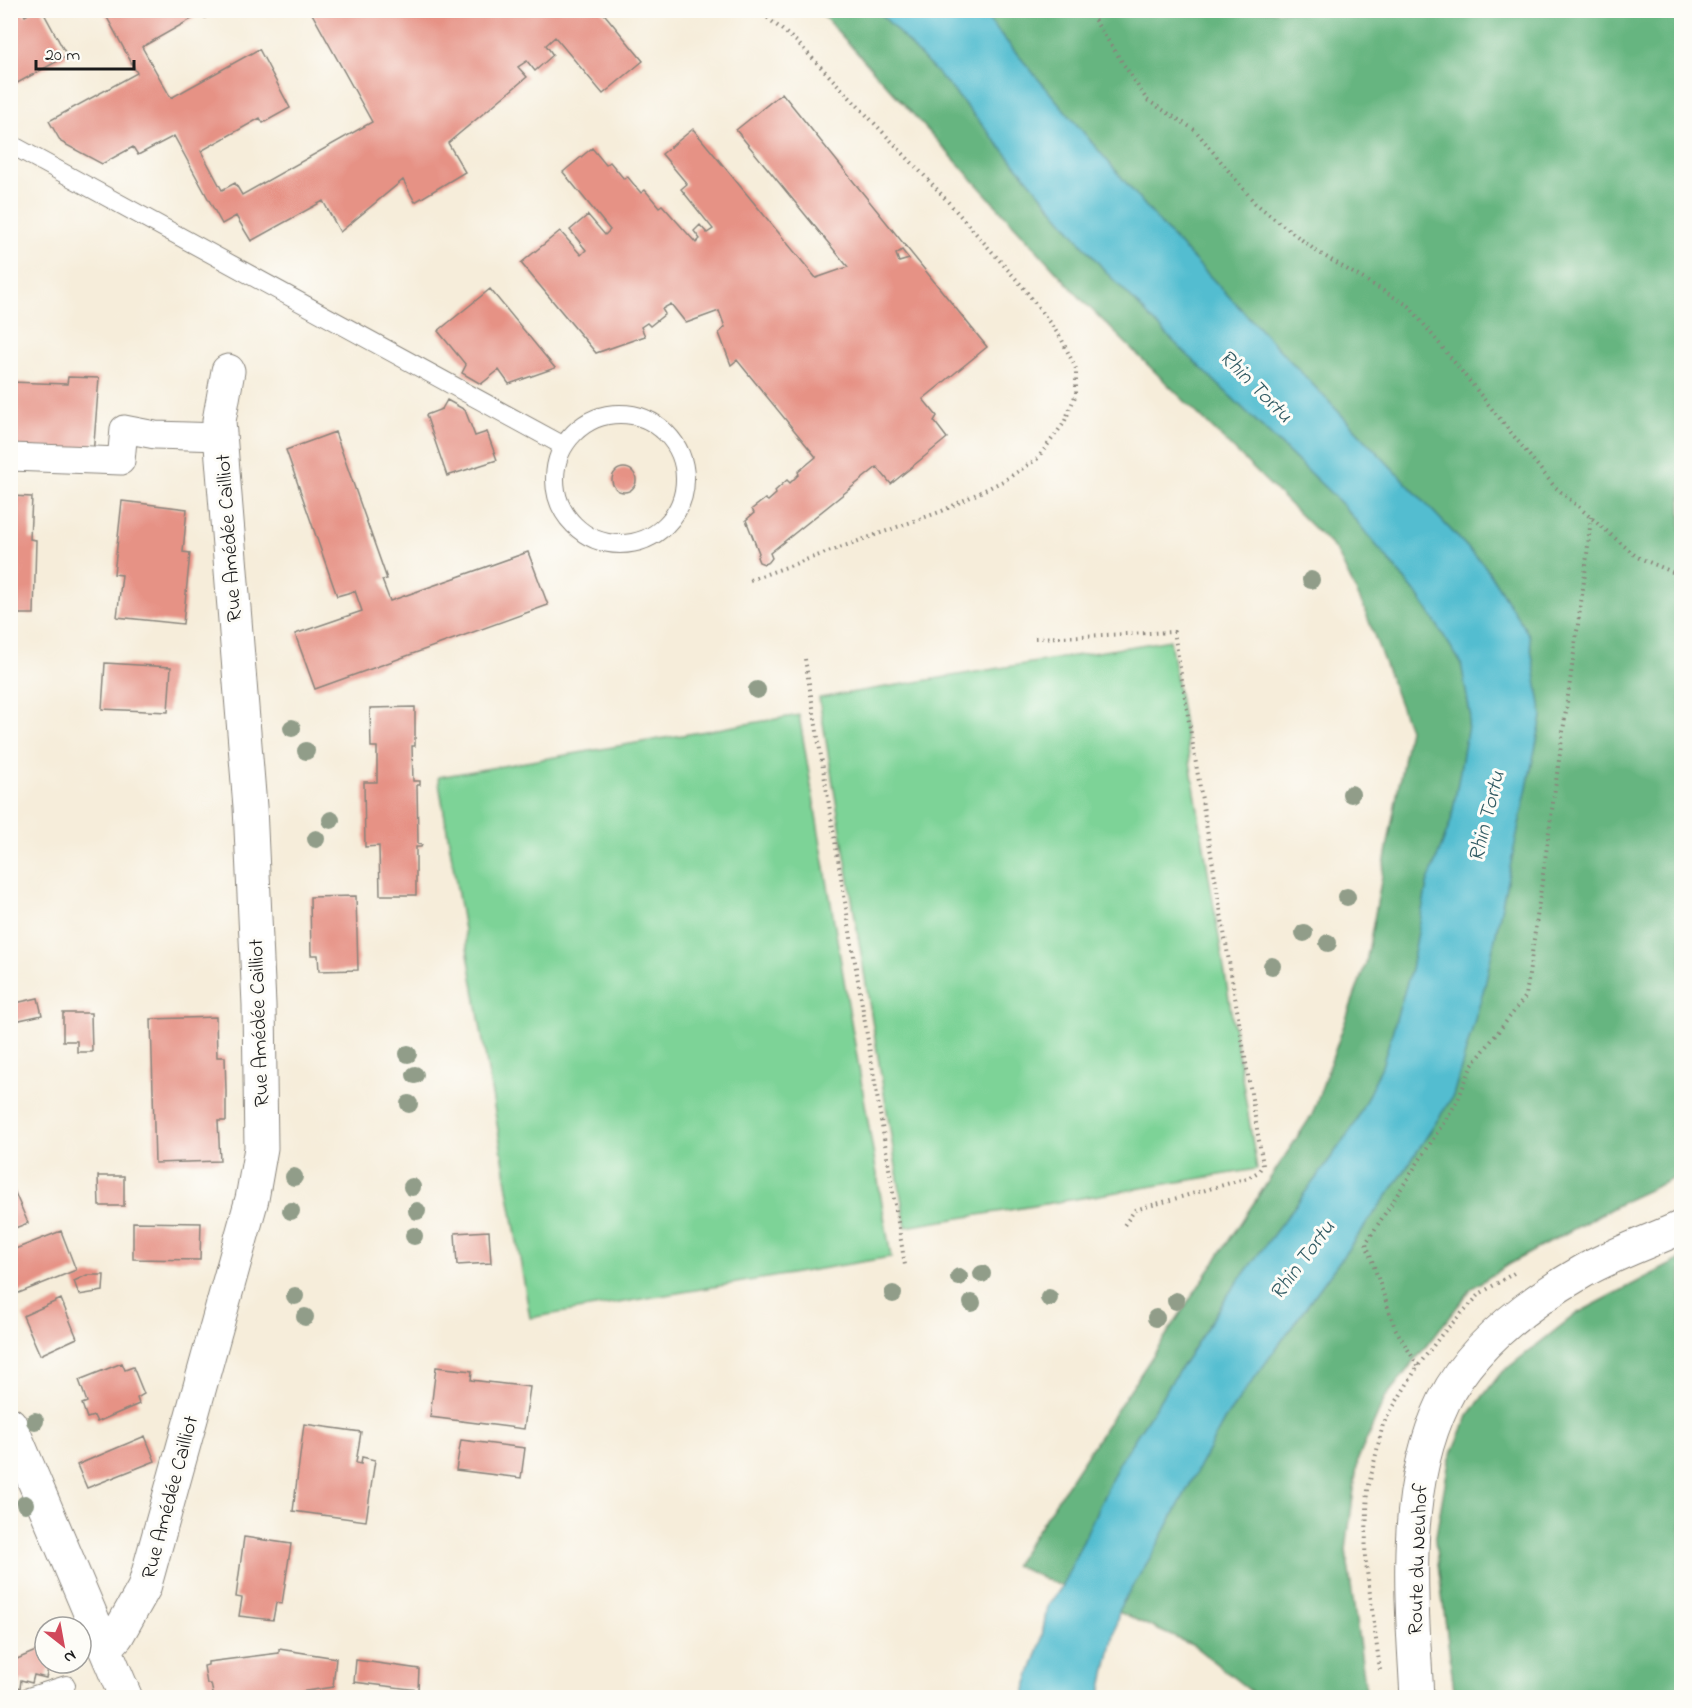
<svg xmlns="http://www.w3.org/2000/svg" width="1692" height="1708" font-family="'Indie Flower',sans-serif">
  <rect width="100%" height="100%" fill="#fdfcf7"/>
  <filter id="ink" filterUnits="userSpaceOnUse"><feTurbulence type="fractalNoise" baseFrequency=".0167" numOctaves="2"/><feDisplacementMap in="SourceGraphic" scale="12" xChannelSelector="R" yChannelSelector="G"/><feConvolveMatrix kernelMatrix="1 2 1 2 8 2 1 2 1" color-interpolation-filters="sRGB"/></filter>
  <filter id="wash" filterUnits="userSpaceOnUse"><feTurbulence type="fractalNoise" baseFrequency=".008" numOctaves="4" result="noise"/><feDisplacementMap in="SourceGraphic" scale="24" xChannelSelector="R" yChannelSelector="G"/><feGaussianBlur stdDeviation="1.35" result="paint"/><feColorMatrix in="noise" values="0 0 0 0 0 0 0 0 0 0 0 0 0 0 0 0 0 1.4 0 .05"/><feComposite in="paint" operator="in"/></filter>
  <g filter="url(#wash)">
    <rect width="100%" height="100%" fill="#f6edda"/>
    <path fill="#7dd397" stroke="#4c785a" stroke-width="1.5" d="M 1170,640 L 1257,1169 L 906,1227 L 819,698 Z
      M 799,715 L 891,1257 L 530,1318 L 438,777 Z"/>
    <path fill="#66b580" stroke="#41684e" stroke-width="1.5" d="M 819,11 L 1681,11 L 1681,1175 L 1627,1200 L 1509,1264 L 1472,1288 L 1385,1398 L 1358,1459 L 1346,1550 L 1367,1697 L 1258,1697 L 1194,1646 L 1014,1565 L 1312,1115 L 1366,963 L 1409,729 L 1364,608 L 1336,550 L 1085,303 Z
      M 1681,1259 L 1681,1697 L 1455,1697 L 1435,1541 L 1449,1461 L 1468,1416 L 1500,1374 L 1576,1314 Z"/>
    <path fill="#53bdd0" stroke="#386c76" stroke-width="1.5" d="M 878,11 L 981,11 L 1165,229 L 1485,566 L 1529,635 L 1542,717 L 1485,985 L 1453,1096 L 1402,1175 L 1225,1419 L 1152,1555 L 1120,1607 L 1100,1697 L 1025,1697 L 1025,1689 L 1041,1642 L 1047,1607 L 1061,1588 L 1120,1461 L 1230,1292 L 1322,1170 L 1354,1125 L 1382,1066 L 1411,969 L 1427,884 L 1451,821 L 1470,714 L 1461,663 L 1420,598 L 1342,504 L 1171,339 L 1106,272 L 951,88 Z"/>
    <g id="blocks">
      <path fill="#e69285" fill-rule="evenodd" d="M 10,10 L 22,10 L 25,16 L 35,10 L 42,10 L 67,56 L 10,87 Z
        M 103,10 L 218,10 L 205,18 L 202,13 L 142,47 L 171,98 L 259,49 L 290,108 L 263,123 L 260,118 L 201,151 L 222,190 L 235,183 L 242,195 L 372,122 L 310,10 L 601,10 L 643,61 L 603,94 L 555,37 L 546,45 L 553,55 L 535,71 L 527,61 L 518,67 L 527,77 L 448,143 L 465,172 L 415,202 L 403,180 L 340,232 L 323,201 L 251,241 L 236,216 L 222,224 L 174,136 L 138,155 L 133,147 L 102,164 L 61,142 L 49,121 L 137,73 Z
        M 782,93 L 987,347 L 923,399 L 937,416 L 934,421 L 947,438 L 891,484 L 877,467 L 770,553 L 772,558 L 769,562 L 764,564 L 759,562 L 757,557 L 759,553 L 746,520 L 754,513 L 752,509 L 765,499 L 768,501 L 776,494 L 775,491 L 787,480 L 790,483 L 799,474 L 798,472 L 816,457 L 737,360 L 731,365 L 719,333 L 725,327 L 719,311 L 686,323 L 671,304 L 662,309 L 665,314 L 650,326 L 647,323 L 641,327 L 645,336 L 596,353 L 521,263 L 560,231 L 581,255 L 586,250 L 570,230 L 588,215 L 605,235 L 610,230 L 563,172 L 592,148 L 606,165 L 610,162 L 624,179 L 627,176 L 641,193 L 645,190 L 659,207 L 662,205 L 696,243 L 700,239 L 694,231 L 700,225 L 707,233 L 713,229 L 681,189 L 687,184 L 662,154 L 693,129 L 816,278 L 848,267 L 736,130 ZM 902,250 L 909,259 L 899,262 L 896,254 Z
        M 490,289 L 555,368 L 509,384 L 499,370 L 481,384 L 462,373 L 466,365 L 438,331 Z
        M 68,377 L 99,378 L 93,456 L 10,450 L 10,382 L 67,384 Z
        M 447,400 L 465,410 L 475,436 L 487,432 L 497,460 L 447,476 L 426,415 L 442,409 Z
        M 335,432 L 387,579 L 382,580 L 390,601 L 528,552 L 548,605 L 315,689 L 295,634 L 362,611 L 355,591 L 337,596 L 286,450 Z
        M612 480a12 12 0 1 1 24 0a12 12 0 1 1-24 0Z
        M 10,496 L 32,497 L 30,539 L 36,540 L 34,614 L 10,614 Z
        M 122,501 L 187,509 L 183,552 L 190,553 L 183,624 L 117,617 L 122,575 L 114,574 Z
        M 105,663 L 171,667 L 168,712 L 102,709 Z
        M 415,707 L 415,746 L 412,746 L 413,781 L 420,781 L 420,785 L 417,785 L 418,844 L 422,845 L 421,847 L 416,847 L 416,895 L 380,895 L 379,846 L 365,847 L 364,782 L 377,782 L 377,747 L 371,747 L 370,708 Z
        M 356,896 L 358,970 L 319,971 L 318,955 L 311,955 L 310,897 Z
        M 38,998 L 42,1015 L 15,1021 L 11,1004 Z
        M 63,1013 L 91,1013 L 92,1052 L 77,1052 L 77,1041 L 63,1041 Z
        M 216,1017 L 217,1057 L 225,1057 L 226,1091 L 226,1121 L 218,1121 L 220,1161 L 155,1163 L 151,1019 Z
        M 98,1176 L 124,1176 L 124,1206 L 99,1206 Z
        M 10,1181 L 28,1223 L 10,1230 Z
        M 133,1222 L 201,1223 L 200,1260 L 133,1259 Z
        M 61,1231 L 76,1270 L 14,1295 L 10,1293 L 10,1251 Z
        M 489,1231 L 491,1263 L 457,1265 L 455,1233 Z
        M 87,1275 L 104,1275 L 103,1291 L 79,1295 L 74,1281 Z
        M 61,1299 L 77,1338 L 40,1355 L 23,1316 Z
        M 122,1363 L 125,1370 L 133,1367 L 144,1394 L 137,1398 L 139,1404 L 97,1422 L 94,1416 L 87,1418 L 82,1404 L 87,1402 L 79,1380 Z
        M 436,1367 L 472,1371 L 471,1380 L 530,1387 L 524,1429 L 430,1417 Z
        M 304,1424 L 361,1432 L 356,1463 L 361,1464 L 362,1457 L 375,1460 L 366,1521 L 293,1511 Z
        M 145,1436 L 155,1461 L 87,1488 L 77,1465 Z
        M 461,1440 L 525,1448 L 521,1478 L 456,1470 Z
        M 244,1537 L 291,1544 L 282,1604 L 276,1603 L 273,1620 L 239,1616 L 242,1598 L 236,1597 Z
        M 45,1647 L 45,1663 L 62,1663 L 61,1672 L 48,1669 L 46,1678 L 34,1675 L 32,1683 L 21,1680 L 20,1688 L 10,1686 L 10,1662 Z
        M 279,1649 L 336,1658 L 333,1687 L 259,1698 L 214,1698 L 211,1684 L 207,1684 L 204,1666 L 208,1665 L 208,1662 L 279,1653 Z
        M 356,1660 L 419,1669 L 418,1690 L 354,1682 Z"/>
    </g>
  </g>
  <g filter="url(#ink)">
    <use href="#blocks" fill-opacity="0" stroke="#89847b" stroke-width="1.5"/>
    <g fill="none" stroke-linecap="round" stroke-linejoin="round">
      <g stroke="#89847b" stroke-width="20">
        <path id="service" d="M 10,144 L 564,446
          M555 479a65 65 0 1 1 130 0a65 65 0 1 1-130 0Z
          M 25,1698 L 66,1685"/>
      </g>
      <g stroke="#89847b" stroke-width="29">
        <path id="pedestrian" d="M 10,457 L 121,461 L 124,429 L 155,435 L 221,437"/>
      </g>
      <g stroke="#89847b" stroke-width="35">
        <path id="minor" d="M 10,1424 L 126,1698
          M 105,1649 L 117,1636 L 144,1588 L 252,1199 L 261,1148 L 259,1005 L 250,807 L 219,421 L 228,371"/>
      </g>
      <g stroke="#89847b" stroke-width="35">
        <path id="tertiary" d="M 1417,1698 C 1412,1600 1400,1492 1444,1401 C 1471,1346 1530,1302 1582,1272 C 1613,1254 1649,1242 1682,1227"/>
      </g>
      <path stroke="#89847b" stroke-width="4" stroke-dasharray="1.5 4.5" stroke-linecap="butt" d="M 1088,10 L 1147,100 L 1195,130 L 1255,203 L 1316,251 L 1409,306 L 1554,486 L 1637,557 L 1682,576
        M 750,580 L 942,511 L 1005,480 L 1037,459 L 1064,423 L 1076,394 L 1076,369 L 1061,338 L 1023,287 L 935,187 L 797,42 L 758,10
        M 1035,638 L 1174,632 L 1263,1165 L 1258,1172 L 1248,1178 L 1135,1210 L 1122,1228
        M 805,659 L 905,1265
        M 1418,1366 L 1395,1328 L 1366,1243 L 1457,1102 L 1471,1067 L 1526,996 L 1585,574 L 1591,517
        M 1380,1670 L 1365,1556 L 1368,1489 L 1383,1424 L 1418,1366 L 1442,1334 L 1481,1293 L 1514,1273"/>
      <use href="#service" stroke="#fff" stroke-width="18"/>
      <use href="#pedestrian" stroke="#fff" stroke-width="27"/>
      <use href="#minor" stroke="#fff" stroke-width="33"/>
      <use href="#tertiary" stroke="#fff" stroke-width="33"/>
    </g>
    <g fill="#919d89">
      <circle cx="1311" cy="580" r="9"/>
      <circle cx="757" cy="690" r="9"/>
      <circle cx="292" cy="728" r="9"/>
      <circle cx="306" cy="751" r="9"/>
      <circle cx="1351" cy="794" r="9"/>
      <circle cx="331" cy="820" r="9"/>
      <circle cx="316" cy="839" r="9"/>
      <circle cx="1347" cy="897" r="9"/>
      <circle cx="1304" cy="933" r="9"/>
      <circle cx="1328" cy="943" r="9"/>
      <circle cx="1272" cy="966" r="9"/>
      <circle cx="408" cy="1054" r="9"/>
      <circle cx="415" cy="1075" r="9"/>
      <circle cx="409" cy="1104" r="9"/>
      <circle cx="294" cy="1177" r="9"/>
      <circle cx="412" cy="1187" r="9"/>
      <circle cx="291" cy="1211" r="9"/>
      <circle cx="417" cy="1211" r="9"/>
      <circle cx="414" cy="1236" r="9"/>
      <circle cx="982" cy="1274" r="9"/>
      <circle cx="959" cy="1277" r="9"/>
      <circle cx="893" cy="1294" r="9"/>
      <circle cx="295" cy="1296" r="9"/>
      <circle cx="1049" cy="1298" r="9"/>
      <circle cx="1176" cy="1301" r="9"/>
      <circle cx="972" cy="1303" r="9"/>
      <circle cx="305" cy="1317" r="9"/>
      <circle cx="1156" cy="1318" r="9"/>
      <circle cx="35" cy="1421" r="9"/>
      <circle cx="25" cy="1504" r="9"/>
    </g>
  </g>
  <g text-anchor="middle" stroke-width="6" stroke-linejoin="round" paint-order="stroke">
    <g font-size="21" fill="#1c1c1c" stroke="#fdfcf7">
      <text transform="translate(228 538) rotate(-94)" y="7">Rue Amédée Cailliot</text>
      <text transform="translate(258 1023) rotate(-92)" y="7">Rue Amédée Cailliot</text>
      <text transform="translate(169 1497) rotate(-75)" y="7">Rue Amédée Cailliot</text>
      <text transform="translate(1417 1559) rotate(-88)" y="7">Route du Neuhof</text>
    </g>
    <g font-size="22" font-style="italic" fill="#325c64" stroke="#fdfcf7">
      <text transform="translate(1257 385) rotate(45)" y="8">Rhin Tortu</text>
      <text transform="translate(1485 816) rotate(-76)" y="8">Rhin Tortu</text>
      <text transform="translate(1301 1259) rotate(-53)" y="8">Rhin Tortu</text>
    </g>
  </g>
  <rect width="1692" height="1708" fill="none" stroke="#fdfcf7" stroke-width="36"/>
  <g transform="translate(63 1645) rotate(149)"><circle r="28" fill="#fdfcf7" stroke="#a3a29f" stroke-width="1.5"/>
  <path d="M0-4.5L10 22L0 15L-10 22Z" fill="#d1495b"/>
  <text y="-9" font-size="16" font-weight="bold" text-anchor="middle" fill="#1c1c1c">N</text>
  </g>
  <path d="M36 60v9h98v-9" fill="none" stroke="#1c1c1c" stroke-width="3"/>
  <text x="45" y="60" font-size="18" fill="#1c1c1c" stroke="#fdfcf7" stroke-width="4.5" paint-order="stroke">20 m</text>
</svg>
